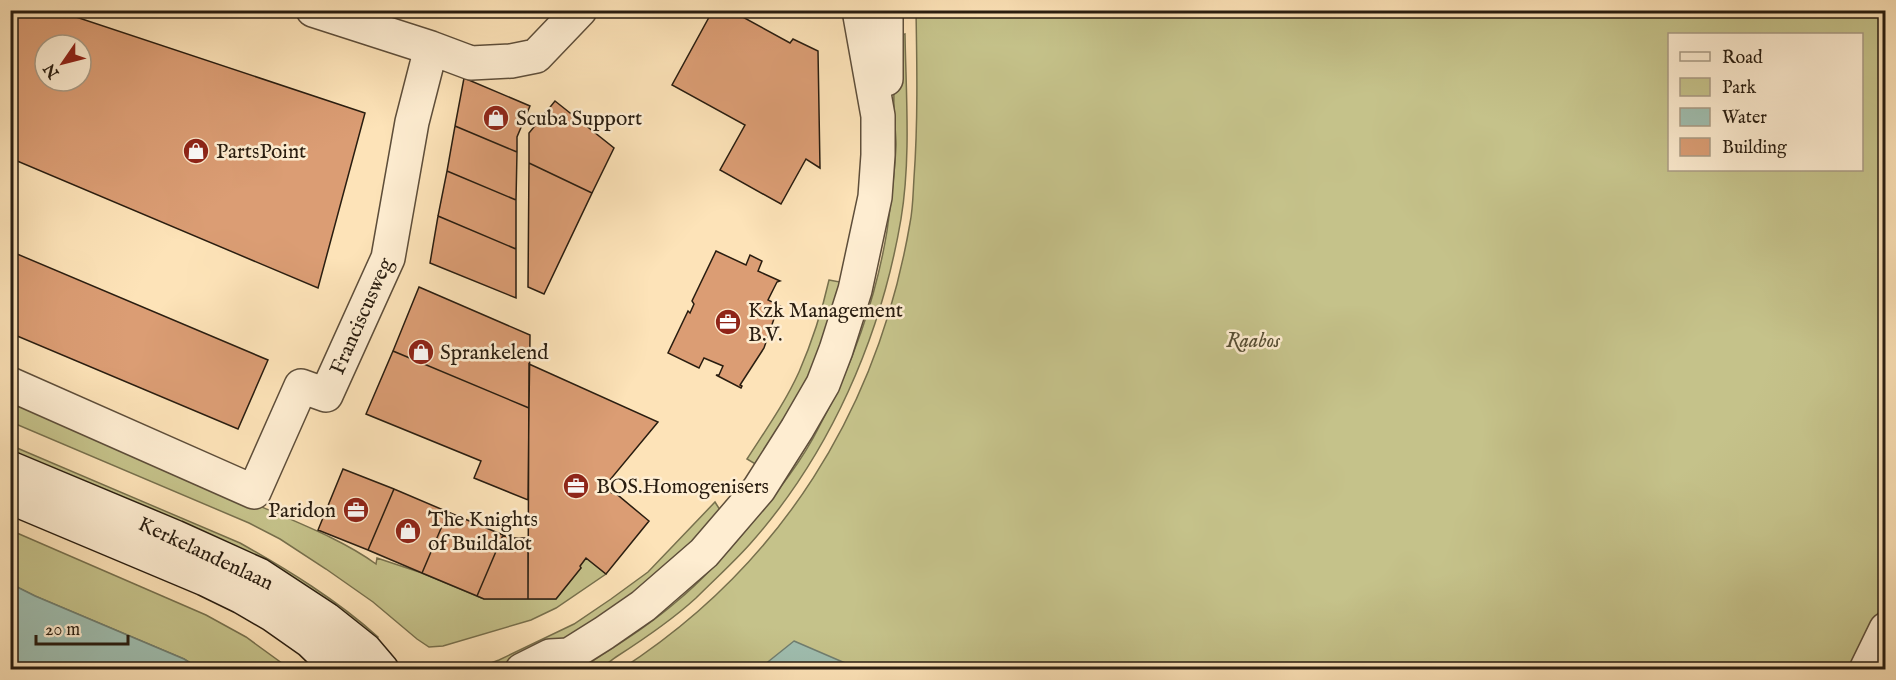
<svg xmlns="http://www.w3.org/2000/svg" width="1896" height="680" font-family="'IM FELL English',serif">
  <rect width="100%" height="100%" fill="#fde3b8"/>
  <filter id="stains"><feTurbulence type="fractalNoise" baseFrequency=".00333" numOctaves="4"/><feColorMatrix values="0 0 0 0 .2 0 0 0 0 .09 0 0 0 0 .02 0 0 0 .5 -.17"/></filter>
  <radialGradient id="worn" r=".72"><stop offset=".6" stop-color="#630" stop-opacity="0"/><stop offset="1" stop-color="#630" stop-opacity=".3"/></radialGradient>
  <path fill="#c5c28a" stroke="#77704d" stroke-width="1.5" fill-rule="evenodd" d="M 916,11 L 1885,11 L 1885,598 L 1853,669 L 620,670 C 781,566 878,410 910,223 C 913,209 913,193 914,178 C 918,122 917,66 916,11 ZM 1670,34 L 1862,34 L 1862,170 L 1670,170 Z
    M 905,34 C 906,94 911,159 901,219 C 881,337 830,454 750,544 C 733,563 714,580 696,598 C 671,621 644,639 616,657 C 610,661 603,668 597,669 C 592,671 584,669 579,670 C 612,648 646,628 676,602 C 705,578 730,550 754,520 C 778,491 802,461 819,427 C 852,367 876,298 887,231 C 891,202 895,173 896,145 C 896,133 894,120 894,108 C 893,84 896,60 897,36 Z
    M 829,280 L 840,282 L 816,360 L 784,424 L 757,465 L 747,459 C 765,431 785,403 799,372 C 812,342 822,311 829,280 Z
    M 10,396 C 92,431 173,466 253,503 C 293,521 340,538 376,564 L 377,558 L 422,573 L 484,599 L 556,599 L 581,568 L 580,566 L 586,558 L 606,574 L 556,608 L 531,620 L 443,646 L 429,647 L 417,639 L 373,602 L 326,569 L 280,539 L 249,523 L 11,422 Z
    M 10,445 L 240,543 C 288,570 337,600 378,637 L 370,646 L 11,460 Z
    M 715,502 L 720,510 L 682,553 L 645,585 L 606,613 L 560,642 L 499,669 L 472,670 L 499,660 L 574,624 L 611,599 L 648,572 Z
    M 10,530 L 206,615 L 246,637 L 290,669 L 200,669 L 184,659 L 35,596 L 11,584 Z"/>
  <path fill="#9fbeb0" stroke="#707e70" stroke-width="1.5" d="M 11,584 L 35,596 L 184,659 L 200,669 L 11,669 Z
    M 794,641 L 859,669 L 759,669 Z"/>
  <path fill="#db9d74" stroke="#291d10" stroke-width="1.5" fill-rule="evenodd" d="M 10,10 L 55,10 L 365,113 L 318,288 L 10,158 ZM 45,45 L 81,45 L 81,81 L 45,81 Z
    M 713,10 L 730,10 L 790,43 L 793,39 L 818,51 L 820,168 L 806,159 L 781,204 L 720,170 L 745,125 L 672,85 Z
    M 464,78 L 530,106 L 517,137 L 517,152 L 455,126 Z
    M 555,101 L 614,148 L 592,193 L 529,163 L 529,133 Z
    M 455,126 L 517,152 L 516,200 L 447,171 Z
    M 529,163 L 592,193 L 544,294 L 528,287 Z
    M 447,171 L 516,200 L 516,249 L 438,216 Z
    M 438,216 L 516,249 L 516,298 L 430,263 Z
    M 10,251 L 268,360 L 238,429 L 10,333 Z
    M 716,251 L 746,265 L 750,255 L 762,261 L 758,271 L 780,281 L 777,282 L 768,300 L 780,306 L 778,307 L 764,348 L 740,385 L 742,386 L 741,388 L 716,375 L 719,375 L 723,366 L 704,358 L 699,368 L 668,353 L 688,311 L 690,313 L 694,304 L 692,301 Z
    M 419,287 L 530,335 L 529,408 L 393,351 Z
    M 393,351 L 529,408 L 528,500 L 474,478 L 481,461 L 366,414 Z
    M 529,364 L 658,422 L 604,487 L 612,493 L 614,492 L 649,521 L 606,574 L 586,558 L 580,566 L 581,568 L 556,599 L 528,599 Z
    M 343,469 L 394,489 L 368,550 L 318,530 Z
    M 394,489 L 448,512 L 422,573 L 368,550 Z
    M 448,512 L 503,535 L 477,596 L 422,573 Z
    M 503,535 L 510,538 L 528,538 L 528,599 L 484,599 L 477,596 Z"/>
  <g fill="none" stroke-linecap="round" stroke-linejoin="round">
    <g stroke="#5e4e3a" stroke-width="36">
      <path id="street" d="M 313,10 L 431,48 L 471,63 L 511,61 L 536,56 L 580,10
        M 886,10 L 886,79
        M 10,384 L 254,492 L 301,386 L 326,395 L 388,258 L 412,122 L 431,48
        M 522,670 L 550,656 L 569,655 L 604,633 L 643,606 L 704,553 L 759,489 L 797,429 L 823,384 L 836,350 L 855,290 L 875,197 L 878,155 L 878,116 L 859,10
        M 1866,670 L 1886,629"/>
    </g>
    <g stroke="#291d10" stroke-width="36">
      <path id="secondary" d="M 10,468 L 175,537 L 259,575 L 326,619 L 365,650 L 382,670
        M 10,497 L 205,579 L 242,597 L 273,615 L 310,641 L 340,670"/>
    </g>
    <use href="#street" stroke="#feedd1" stroke-width="33"/>
    <use href="#secondary" stroke="#feedd1" stroke-width="33"/>
  </g>
  <defs>
    <g id="shop-disc" transform="scale(1.35)"><circle r="9.5" fill="#8f2418" stroke="#feedd1"/><path d="M-5-2.5h2.3a2.7 3.5 0 0 1 5.4 0H5L5.5 6h-11ZM-1.5-2.5h3a1.5 2.3 0 0 0-3 0Z" fill="#fff"/></g>
    <g id="office-disc" transform="scale(1.35)"><circle r="9.5" fill="#8f2418" stroke="#feedd1"/><path d="M-6-3h4V-5.5h4V-3h4V5H-6ZM-1-4.5V-3h2v-1.5ZM-6 0V1H6V0Z" fill="#fff"/></g>
  </defs>
  <g fill-rule="evenodd">
    <use href="#shop-disc" x="496" y="118"/>
    <use href="#shop-disc" x="196" y="151"/>
    <use href="#office-disc" x="728" y="322"/>
    <use href="#shop-disc" x="421" y="352"/>
    <use href="#office-disc" x="576" y="486"/>
    <use href="#office-disc" x="356" y="510"/>
    <use href="#shop-disc" x="408" y="531"/>
  </g>
  <g text-anchor="middle" stroke-width="5" stroke-linejoin="round" paint-order="stroke">
    <g font-size="21" fill="#291d10" stroke="#feedd1" text-anchor="start">
      <text x="516" y="125">Scuba Support</text>
      <text x="216" y="158">PartsPoint</text>
      <text x="748" y="317">Kzk Management<tspan x="748" dy="24">B.V.</tspan></text>
      <text x="440" y="359">Sprankelend</text>
      <text x="596" y="493">BOS.Homogenisers</text>
      <text x="336" y="517" text-anchor="end">Paridon</text>
      <text x="428" y="526">The Knights<tspan x="428" dy="24">of Buildalot</tspan></text>
    </g>
    <g font-size="21" fill="#291d10" stroke="#feedd1">
      <text transform="translate(361 316) rotate(-66)" y="7">Franciscusweg</text>
      <text transform="translate(206 553) rotate(25)" y="7">Kerkelandenlaan</text>
    </g>
    <g font-size="21" font-style="italic" fill="#584f35" stroke="#feedd1">
      <text x="1253" y="347">Raabos</text>
    </g>
  </g>
  <rect width="1896" height="680" fill="none" stroke="#fde3b8" stroke-width="36"/>
  <rect x="12" y="12" width="1872" height="656" fill="none" stroke="#291d10" stroke-width="3"/>
  <rect x="18" y="18" width="1860" height="644" fill="none" stroke="#291d10" stroke-width="1.5"/>
  <rect x="1668" y="33" width="195" height="138" fill="#feedd1" stroke="#a99a84" stroke-width="1.5"/>
  <rect x="1680" y="52" width="30" height="9" fill="#feedd1" stroke="#a99a84" stroke-width="1.5"/>
  <text x="1722" y="63" font-size="18" fill="#291d10">Road</text>
  <rect x="1680" y="78" width="30" height="18" fill="#c5c28a" stroke="#a99a84" stroke-width="1.5"/>
  <text x="1722" y="93" font-size="18" fill="#291d10">Park</text>
  <rect x="1680" y="108" width="30" height="18" fill="#9fbeb0" stroke="#a99a84" stroke-width="1.5"/>
  <text x="1722" y="123" font-size="18" fill="#291d10">Water</text>
  <rect x="1680" y="138" width="30" height="18" fill="#db9d74" stroke="#a99a84" stroke-width="1.5"/>
  <text x="1722" y="153" font-size="18" fill="#291d10">Building</text>
  <g transform="translate(63 63) rotate(235)"><circle r="28" fill="#feedd1" stroke="#a99a84" stroke-width="1.5"/>
  <path d="M0-4.5L10 22L0 15L-10 22Z" fill="#8f2418"/>
  <text y="-9" font-size="16" font-weight="bold" text-anchor="middle" fill="#291d10">N</text>
  </g>
  <path d="M36 635v9h92v-9" fill="none" stroke="#291d10" stroke-width="3"/>
  <text x="45" y="635" font-size="18" fill="#291d10" stroke="#feedd1" stroke-width="4.5" paint-order="stroke">20 m</text>
  <rect width="100%" height="100%" filter="url(#stains)"/>
  <rect width="100%" height="100%" fill="url(#worn)"/>
</svg>
